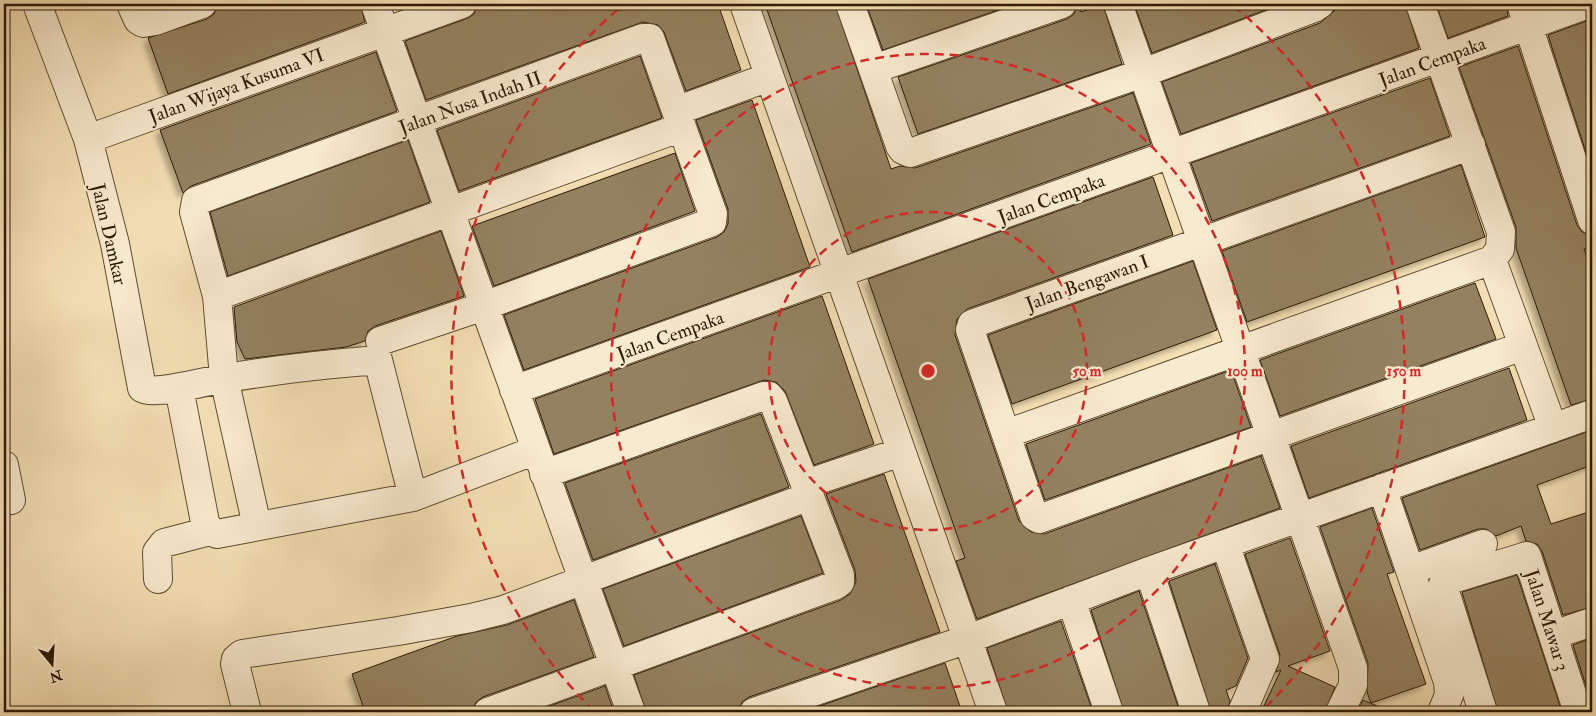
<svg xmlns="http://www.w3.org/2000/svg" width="1596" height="716" font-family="'IM FELL Double Pica',serif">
  <defs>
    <filter id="shadow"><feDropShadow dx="-4.5" dy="4.5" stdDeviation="2.5" flood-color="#0004"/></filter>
  </defs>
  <rect width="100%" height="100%" fill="#f4dfb4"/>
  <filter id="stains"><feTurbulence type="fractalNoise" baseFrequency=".004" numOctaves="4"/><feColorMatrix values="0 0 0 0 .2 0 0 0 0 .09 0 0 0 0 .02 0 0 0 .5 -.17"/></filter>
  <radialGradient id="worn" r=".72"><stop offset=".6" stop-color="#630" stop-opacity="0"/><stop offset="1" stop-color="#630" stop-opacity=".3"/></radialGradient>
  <path fill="#948160" stroke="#2c1b06" filter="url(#shadow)" d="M 217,4 L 360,4 L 365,22 L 168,94 L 148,38 L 207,19 L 214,14 Z
    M 477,4 L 718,4 L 741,70 L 686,91 L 664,32 L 658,25 L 643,22 L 426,100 L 405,41 L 468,18 L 474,14 Z
    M 765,4 L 835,4 L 891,169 L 900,166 L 915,168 L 1133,93 L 1151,144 L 852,252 Z
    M 866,4 L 1015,4 L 883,50 Z
    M 1077,4 L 1079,4 L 1081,12 L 1103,5 L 1122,64 L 918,134 L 898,77 L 1067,19 L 1074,14 Z
    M 1134,4 L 1281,4 L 1152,53 Z
    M 1336,4 L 1405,4 L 1419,48 L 1181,134 L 1162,82 L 1320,23 L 1334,11 Z
    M 1436,4 L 1506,4 L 1508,16 L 1448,38 Z
    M 1592,19 L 1592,171 L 1548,35 Z
    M 1518,46 L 1577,225 L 1582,232 L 1592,235 L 1592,248 L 1584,249 L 1592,272 L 1592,399 L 1571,405 L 1516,248 L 1516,227 L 1459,67 Z
    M 376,52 L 397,111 L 191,186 L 183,193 L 160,130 Z
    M 640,56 L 662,118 L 459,191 L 437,130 Z
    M 1430,78 L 1450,136 L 1212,221 L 1191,163 Z
    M 752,100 L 810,267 L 524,370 L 504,315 L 717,237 L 724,232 L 728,224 L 728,209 L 696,120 Z
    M 408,140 L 430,202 L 228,276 L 210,212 Z
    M 675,153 L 695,211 L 494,286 L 472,226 Z
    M 1461,165 L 1485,237 L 1247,322 L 1222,251 Z
    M 1153,177 L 1173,235 L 967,309 L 957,319 L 955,335 L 1019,521 L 1031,532 L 1044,534 L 1261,456 L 1280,508 L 977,619 L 956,561 L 965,558 L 868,279 Z
    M 441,231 L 464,296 L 375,326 L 368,331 L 365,341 L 346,347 L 245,359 L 237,342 L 234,307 Z
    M 1193,261 L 1217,330 L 1012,404 L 988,335 Z
    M 1475,283 L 1496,339 L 1280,416 L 1260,360 Z
    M 822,296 L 874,444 L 814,465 L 785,391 L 776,382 L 764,380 L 554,454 L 535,399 Z
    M 1509,368 L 1527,420 L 1309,498 L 1291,446 Z
    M 1231,370 L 1251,427 L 1045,500 L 1026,444 Z
    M 761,414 L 789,487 L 593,560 L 565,483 Z
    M 1592,430 L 1592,465 L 1537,485 L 1551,524 L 1592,511 L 1592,607 L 1563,615 L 1542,551 L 1537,544 L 1526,541 L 1521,526 L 1496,536 L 1486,529 L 1478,529 L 1420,550 L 1402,498 Z
    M 884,474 L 940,632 L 749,697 L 742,702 L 739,712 L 646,712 L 634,675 L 841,600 L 850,594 L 856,582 L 855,570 L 826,494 Z
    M 1372,508 L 1394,572 L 1387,574 L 1426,684 L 1371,703 L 1367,692 L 1368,663 L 1320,527 Z
    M 801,516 L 823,573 L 624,646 L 603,589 Z
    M 1290,538 L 1330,651 L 1288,666 L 1335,687 L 1325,712 L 1261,712 L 1281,670 L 1276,672 L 1280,655 L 1245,554 Z
    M 1215,564 L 1248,658 L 1236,686 L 1226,690 L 1230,701 L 1227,712 L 1211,712 L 1169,581 Z
    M 1517,575 L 1562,712 L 1498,712 L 1462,592 Z
    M 1139,591 L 1180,712 L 1124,712 L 1091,610 Z
    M 574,600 L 594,657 L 483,697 L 476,702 L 473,712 L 365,712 L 352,674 L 457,636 L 507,625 Z
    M 1061,621 L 1093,712 L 1008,712 L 987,648 Z
    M 1592,638 L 1592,705 L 1573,645 Z
    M 945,663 L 962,712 L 802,712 Z
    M 605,686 L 614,712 L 533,712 Z
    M 1363,700 L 1391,712 L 1357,712 Z"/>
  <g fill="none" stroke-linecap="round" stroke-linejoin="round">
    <g stroke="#5e4c32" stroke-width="30">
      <path id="minor" d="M 37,4 L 88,139 L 115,244 L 142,388 C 150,394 180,387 191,385 C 252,372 316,365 378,360 L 413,497
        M 131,4 L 138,20 L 143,23 L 155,21 L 202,4
        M 375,4 L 631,712
        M 744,4 L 993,712
        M 850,4 L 900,146 L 903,150 L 910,153 L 1143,73 L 1314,8 L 1320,4
        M 1118,4 L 1353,668 L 1353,685 L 1340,712
        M 1521,4 L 1592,220
        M 874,69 L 1062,4
        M 676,111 L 769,77
        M 88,139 L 462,4
        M 1471,145 L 972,324 L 970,330 L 1034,516 L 1039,519 L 1523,346
        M 1492,260 L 1553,428
        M 217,296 L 682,127
        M 179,388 L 205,522 L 210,531
        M 514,390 L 1588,4
        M 1006,434 L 1492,260 L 1500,249 L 1501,232 L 1420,4
        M 4,465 L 11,500
        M 806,484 L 901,452
        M 1382,488 L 1448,682 L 1449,695 L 1442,712
        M 257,526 L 224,378 L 217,296 L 194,212 L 196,201 L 643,38 L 650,38 L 713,214 L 712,222 L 484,306 L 380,341
        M 1225,544 L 1265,659 L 1242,712
        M 1411,570 L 1483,544
        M 1149,571 L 1196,712
        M 158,579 L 157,552 L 164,543 L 210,531 L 217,534 L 413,497 L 536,450
        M 1071,600 L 1109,712
        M 1553,635 L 1592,622
        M 247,712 L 235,664 L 236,659 L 242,654 L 398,631 L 471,618 L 503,610 L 810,496
        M 488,712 L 836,585 L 840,582 L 840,575 L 773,401 L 769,396 L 764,396 L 544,474
        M 754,712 L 968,639 L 1149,571 L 1592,414
        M 1483,712 L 1443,585 L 1449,580 L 1527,556 L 1578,712"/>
    </g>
    <use href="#minor" stroke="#f8eace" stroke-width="28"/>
  </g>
  <g fill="none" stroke="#d62828" stroke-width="2.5" stroke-dasharray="9 6">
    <circle cx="928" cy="371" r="159"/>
    <circle cx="928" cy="371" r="317"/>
    <path d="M594 711A476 476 0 0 1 622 6M1234 6A476 476 0 0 1 1262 711"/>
  </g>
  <g text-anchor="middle" stroke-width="4.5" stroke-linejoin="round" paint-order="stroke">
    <g font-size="19" fill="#2c1b06" stroke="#f8eace">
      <text transform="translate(1432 61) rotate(-20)" y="7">Jalan Cempaka</text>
      <text transform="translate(236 85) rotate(-20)" y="7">Jalan Wijaya Kusuma VI</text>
      <text transform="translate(470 102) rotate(-20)" y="7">Jalan Nusa Indah II</text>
      <text transform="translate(1051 198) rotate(-20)" y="7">Jalan Cempaka</text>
      <text transform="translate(110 234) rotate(77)" y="7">Jalan Damkar</text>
      <text transform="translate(1087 282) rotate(-20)" y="7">Jalan Bengawan I</text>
      <text transform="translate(670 335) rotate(-20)" y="7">Jalan Cempaka</text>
      <text transform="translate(1548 620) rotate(72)" y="7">Jalan Mawar 3</text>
    </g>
  </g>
  <circle cx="928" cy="371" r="8" fill="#d62828" stroke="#f8eace" stroke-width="2.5"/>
  <g font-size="15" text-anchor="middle" font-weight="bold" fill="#d62828" stroke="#f8eace" stroke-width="4.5" stroke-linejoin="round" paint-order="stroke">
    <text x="1087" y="376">50 m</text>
    <text x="1245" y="376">100 m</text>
    <text x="1404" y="376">150 m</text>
  </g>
  <rect width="1596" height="716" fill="none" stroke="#f4dfb4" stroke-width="20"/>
  <rect x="5" y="5" width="1586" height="706" fill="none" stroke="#2c1b06" stroke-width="2.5"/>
  <rect x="10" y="10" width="1576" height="696" fill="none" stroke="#2c1b06"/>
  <g transform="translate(52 664) rotate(162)" stroke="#f8eace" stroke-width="4" paint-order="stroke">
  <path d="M0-4L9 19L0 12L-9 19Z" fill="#2c1b06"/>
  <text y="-8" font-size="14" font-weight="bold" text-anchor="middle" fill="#2c1b06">N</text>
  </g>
  <rect width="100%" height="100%" filter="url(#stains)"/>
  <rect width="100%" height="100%" fill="url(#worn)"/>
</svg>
